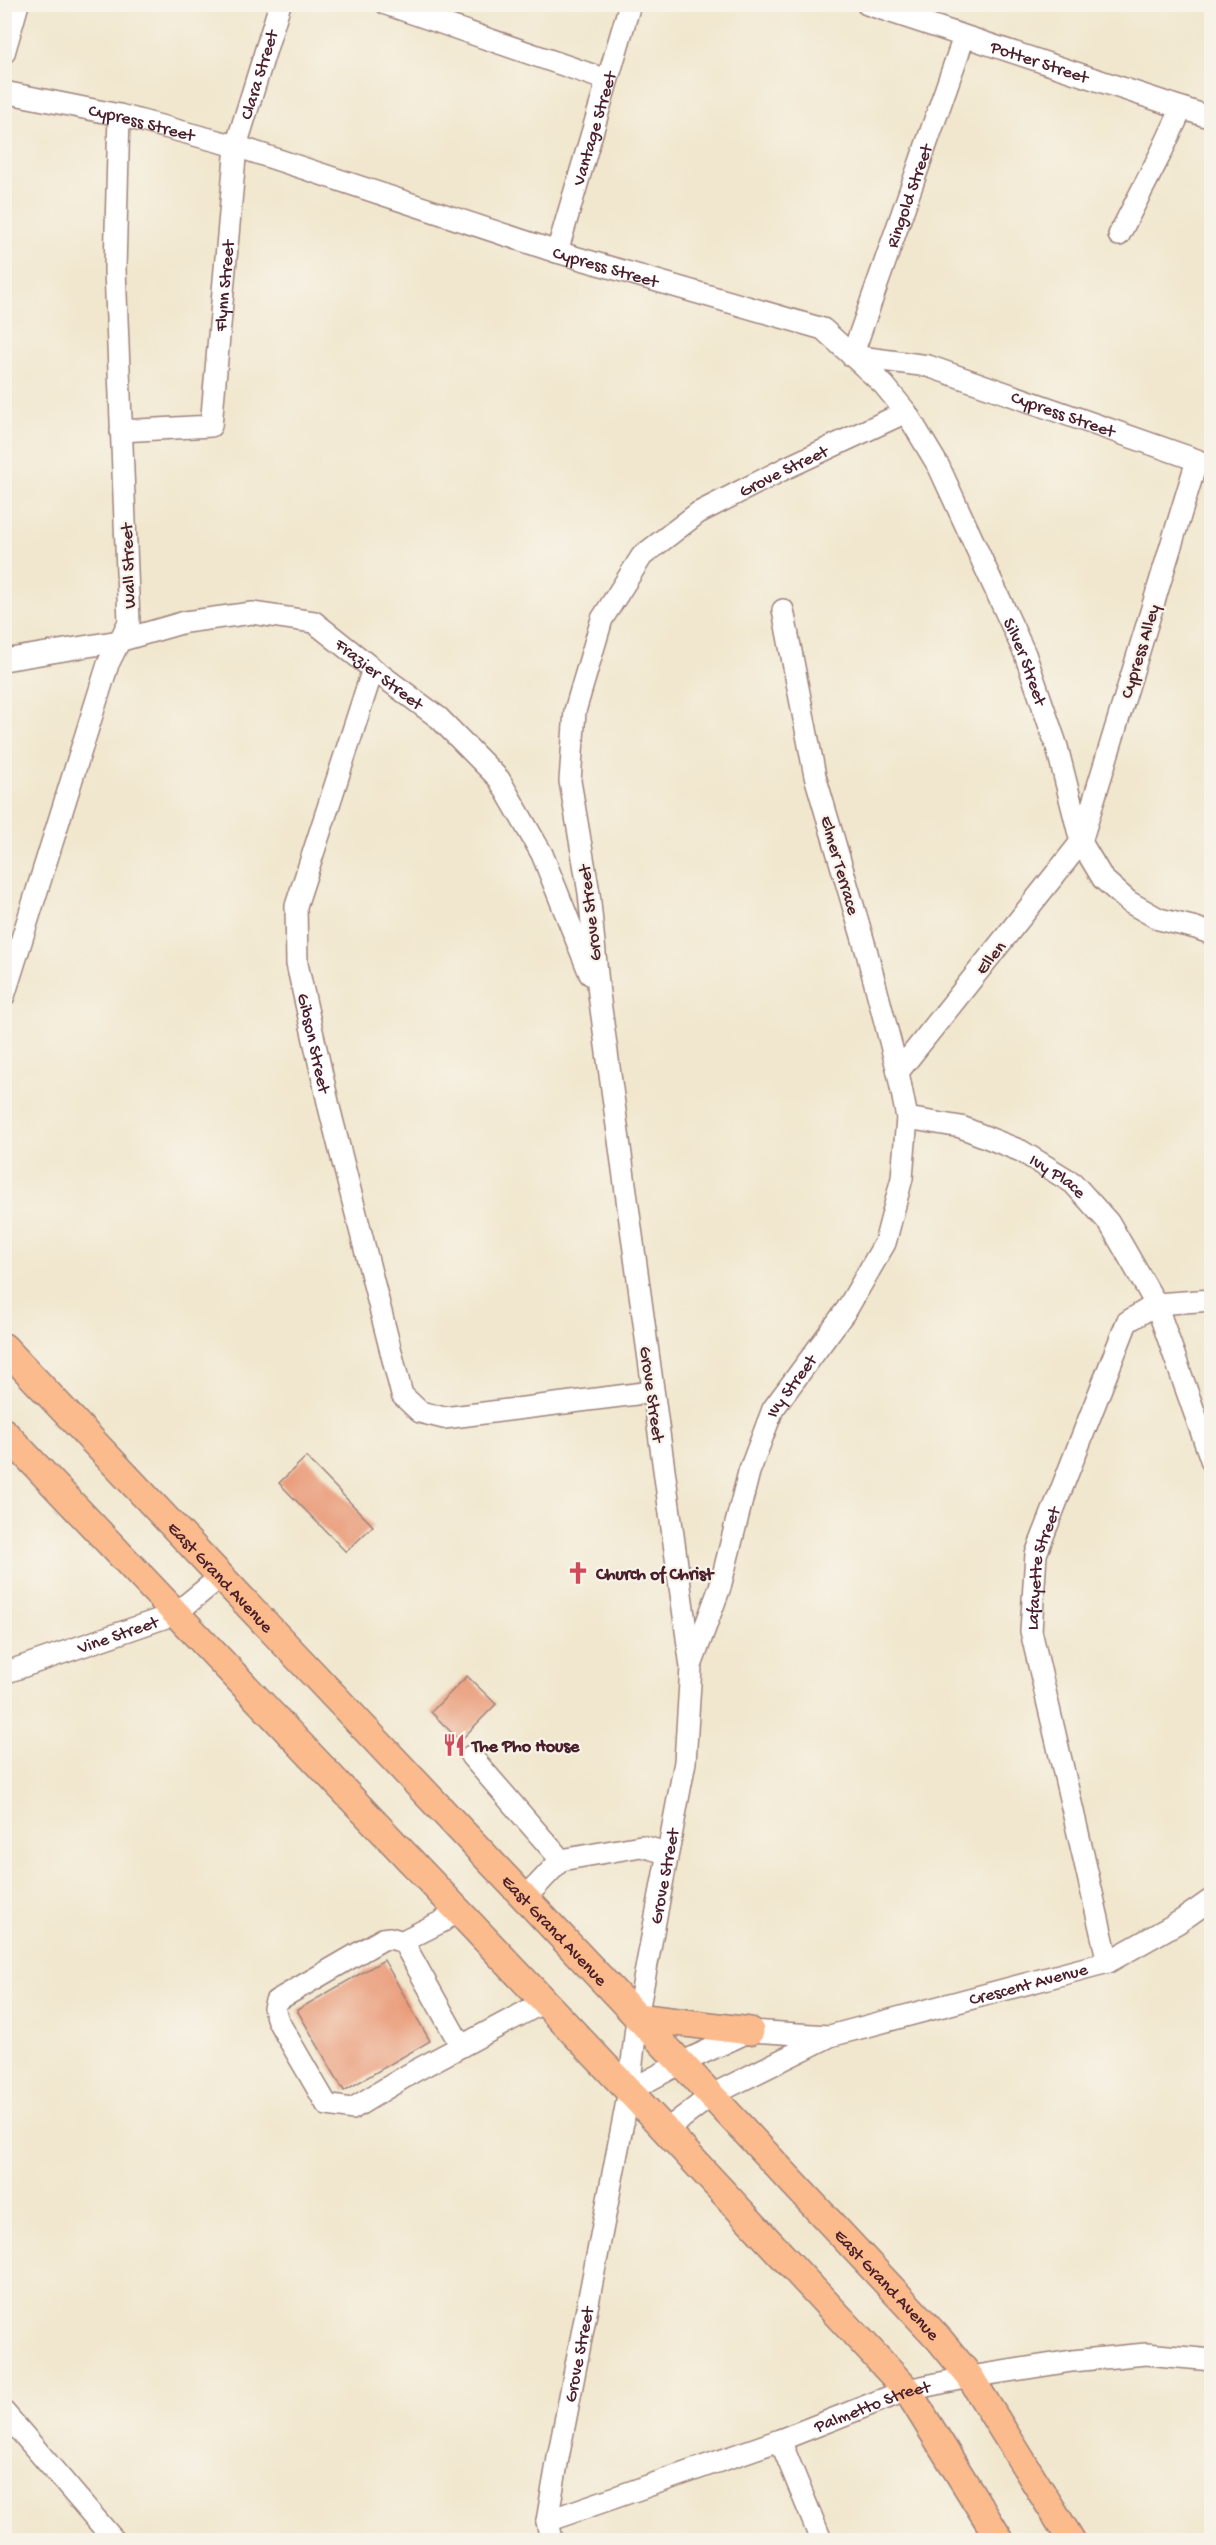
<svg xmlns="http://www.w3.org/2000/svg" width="1216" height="2545" font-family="'Gochi Hand',sans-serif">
  <rect width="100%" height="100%" fill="#f7f3e8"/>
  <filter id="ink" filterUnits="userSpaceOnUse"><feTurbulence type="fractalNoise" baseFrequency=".0167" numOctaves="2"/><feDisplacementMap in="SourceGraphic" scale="12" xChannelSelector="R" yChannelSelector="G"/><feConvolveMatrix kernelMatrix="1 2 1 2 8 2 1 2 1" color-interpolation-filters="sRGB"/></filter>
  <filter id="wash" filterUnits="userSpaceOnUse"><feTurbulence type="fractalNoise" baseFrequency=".008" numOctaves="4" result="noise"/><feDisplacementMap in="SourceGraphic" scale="24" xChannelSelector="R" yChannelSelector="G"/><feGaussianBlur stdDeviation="1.35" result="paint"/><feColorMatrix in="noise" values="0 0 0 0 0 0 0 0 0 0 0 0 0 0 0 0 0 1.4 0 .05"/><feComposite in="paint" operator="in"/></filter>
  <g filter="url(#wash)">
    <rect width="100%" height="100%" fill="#f1e7ce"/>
    <g id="blocks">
      <path fill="#e99976" d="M 306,1457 L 373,1526 L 346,1552 L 279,1483 Z
        M 467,1676 L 496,1704 L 460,1741 L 431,1712 Z
        M 384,1960 L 430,2041 L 344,2091 L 297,2010 Z"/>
    </g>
  </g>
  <g filter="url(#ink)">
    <use href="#blocks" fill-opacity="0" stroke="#9e837c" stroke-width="1.5"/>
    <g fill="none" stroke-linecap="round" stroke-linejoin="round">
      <g stroke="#9e837c" stroke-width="24">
        <g id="minor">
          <path d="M 386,4 L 607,80"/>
          <path id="s1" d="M 867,4 L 1212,118"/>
          <path d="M 4,53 L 18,4"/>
          <path id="s2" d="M 4,92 L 119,115 L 236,146 L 557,252 L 823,329 L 884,385 L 906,412 L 939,467 L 1025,654 L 1057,747 L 1081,842 L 1103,879 L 1129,902 L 1159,919 L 1196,928 L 1212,934"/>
          <path d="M 1119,235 L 1161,153 L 1182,108"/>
          <path id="s3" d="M 557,252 L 630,4"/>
          <path id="s4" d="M 852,356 L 928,366 L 1197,460 L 1081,842 L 898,1072"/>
          <path id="s5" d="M 852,356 L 964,37"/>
          <path id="s6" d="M 121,431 L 211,426 L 236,146 L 280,4"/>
          <path id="s7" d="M 4,660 L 119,641 L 185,622 L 252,613 L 314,622 L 373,669 L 439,718 L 499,779 L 542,854 L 590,974"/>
          <path id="s8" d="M 373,669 L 296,906 L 297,964 L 330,1111 L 402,1395 L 420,1412 L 444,1418 L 652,1392"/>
          <path d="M 4,996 L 108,664 L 129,622 L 115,269 L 119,115"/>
          <path id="s9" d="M 907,1118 L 961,1127 L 1021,1151 L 1073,1183 L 1110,1224 L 1156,1304 L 1212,1462"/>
          <path id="s10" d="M 692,1663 L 720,1587 L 749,1472 L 773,1409 L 847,1309 L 885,1243 L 902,1178 L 907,1118 L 898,1072 L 867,953 L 815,776 L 783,610"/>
          <path id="s11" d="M 4,1673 L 175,1614 L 220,1577"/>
          <path d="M 471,1756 L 561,1860 L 641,1846 L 667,1853"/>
          <path d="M 524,1899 L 561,1860"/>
          <path d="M 456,1910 L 443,1921 L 407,1939 L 407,1949 L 461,2046"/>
          <path d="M 407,1943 L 390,1938 L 383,1939 L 276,2001 L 274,2008 L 278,2021 L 327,2105 L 352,2109 L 413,2072 L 544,2002"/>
          <path id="s12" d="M 1108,1962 L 1031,1631 L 1036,1554 L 1127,1322 L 1156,1304 L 1212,1300"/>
          <path d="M 629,2091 L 681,2063 L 750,2031 L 829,2036"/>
          <path id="s13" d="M 665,2131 L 712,2095 L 830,2036 L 1108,1962 L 1179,1922 L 1212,1899"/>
          <path d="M 4,2412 L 114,2540"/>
          <path d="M 780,2440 L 821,2540"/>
          <path id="s14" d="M 547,2521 L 780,2440 L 907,2390 L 970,2377 L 1072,2361 L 1146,2354 L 1212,2360"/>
          <path id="s15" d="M 551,2540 L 547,2521 L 558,2458 L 629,2091 L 637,2017 L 685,1762 L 691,1667 L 599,994 L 589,893 L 570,781 L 575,711 L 602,619 L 642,556 L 698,513 L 788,467 L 906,412"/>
        </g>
      </g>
      <g stroke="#9e837c" stroke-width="30">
        <g id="major">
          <path id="s16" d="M 4,1347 L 681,2063 L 939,2339 L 970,2377 L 1071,2540"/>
          <path d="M 4,1432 L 629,2091 L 907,2390 L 1000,2540"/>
          <path d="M 637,2017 L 750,2031"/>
        </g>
      </g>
      <use href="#minor" stroke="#fff" stroke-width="21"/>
      <use href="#major" stroke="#fbbb8d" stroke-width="27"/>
    </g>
  </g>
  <defs>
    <g id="church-bare" transform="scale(1.8)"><path d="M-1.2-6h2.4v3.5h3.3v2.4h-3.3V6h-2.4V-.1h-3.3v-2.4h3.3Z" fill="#d1495b" stroke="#f7f3e8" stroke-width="2.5" paint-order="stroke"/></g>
    <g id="restaurant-bare" transform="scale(1.8)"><path d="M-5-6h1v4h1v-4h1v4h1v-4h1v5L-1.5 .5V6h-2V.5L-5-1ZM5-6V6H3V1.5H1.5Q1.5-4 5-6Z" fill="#d1495b" stroke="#f7f3e8" stroke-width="2.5" paint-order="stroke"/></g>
  </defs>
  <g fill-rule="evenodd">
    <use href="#church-bare" x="578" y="1573"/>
    <use href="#restaurant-bare" x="454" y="1745"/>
  </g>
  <g text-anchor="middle" stroke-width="4.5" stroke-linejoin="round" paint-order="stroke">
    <g font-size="18" fill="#4a1f2b" stroke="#f7f3e8">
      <text dy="6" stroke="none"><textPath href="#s1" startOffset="182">Potter Street</textPath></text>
      <text dy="6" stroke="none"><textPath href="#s6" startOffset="446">Clara Street</textPath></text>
      <text dy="6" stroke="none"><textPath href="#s2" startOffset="141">Cypress Street</textPath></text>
      <text dy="6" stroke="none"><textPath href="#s3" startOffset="129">Vantage Street</textPath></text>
      <text dy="6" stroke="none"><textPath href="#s5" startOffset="170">Ringold Street</textPath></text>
      <text dy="6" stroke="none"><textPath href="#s2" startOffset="627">Cypress Street</textPath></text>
      <text dy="6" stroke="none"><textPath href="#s6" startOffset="231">Flynn Street</textPath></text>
      <text dy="6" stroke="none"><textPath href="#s4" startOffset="220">Cypress Street</textPath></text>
      <text dy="6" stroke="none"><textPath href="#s15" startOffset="2187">Grove Street</textPath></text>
      <text transform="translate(127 566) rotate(-92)" y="6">Wall Street</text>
      <text transform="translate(1139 651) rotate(-73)" y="6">Cypress Alley</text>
      <text dy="6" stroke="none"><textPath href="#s2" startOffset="1248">Silver Street</textPath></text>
      <text dy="6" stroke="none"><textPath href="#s7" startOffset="399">Frazier Street</textPath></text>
      <text transform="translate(841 865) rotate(74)" y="6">Elmer Terrace</text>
      <text transform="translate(589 913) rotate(-97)" y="6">Grove Street</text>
      <text transform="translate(990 957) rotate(-51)" y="6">Ellen</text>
      <text dy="6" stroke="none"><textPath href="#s8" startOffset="388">Gibson Street</textPath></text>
      <text dy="6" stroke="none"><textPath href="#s9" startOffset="164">Ivy Place</textPath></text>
      <text dy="6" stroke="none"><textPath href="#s10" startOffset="296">Ivy Street</textPath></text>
      <text transform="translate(653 1394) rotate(82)" y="6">Grove Street</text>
      <text dy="6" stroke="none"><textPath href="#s12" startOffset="404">Lafayette Street</textPath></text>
      <text dy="6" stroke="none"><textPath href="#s16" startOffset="316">East Grand Avenue</textPath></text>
      <text dy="6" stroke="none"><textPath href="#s11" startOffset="120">Vine Street</textPath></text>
      <text dy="6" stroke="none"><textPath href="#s15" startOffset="675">Grove Street</textPath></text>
      <text dy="6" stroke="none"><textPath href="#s16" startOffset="802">East Grand Avenue</textPath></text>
      <text dy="6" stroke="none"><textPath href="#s13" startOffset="396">Crescent Avenue</textPath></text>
      <text dy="6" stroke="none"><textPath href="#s16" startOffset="1288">East Grand Avenue</textPath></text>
      <text dy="6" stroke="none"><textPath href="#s15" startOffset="189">Grove Street</textPath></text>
      <text dy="6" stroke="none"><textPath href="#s14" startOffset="345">Palmetto Street</textPath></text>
    </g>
    <g font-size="18" font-weight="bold" fill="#4a1f2b" stroke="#f7f3e8" text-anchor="start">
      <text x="596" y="1579">Church of Christ</text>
      <text x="472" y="1751">The Pho House</text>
    </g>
  </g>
  <rect width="1216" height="2545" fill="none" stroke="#f7f3e8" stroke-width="24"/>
</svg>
